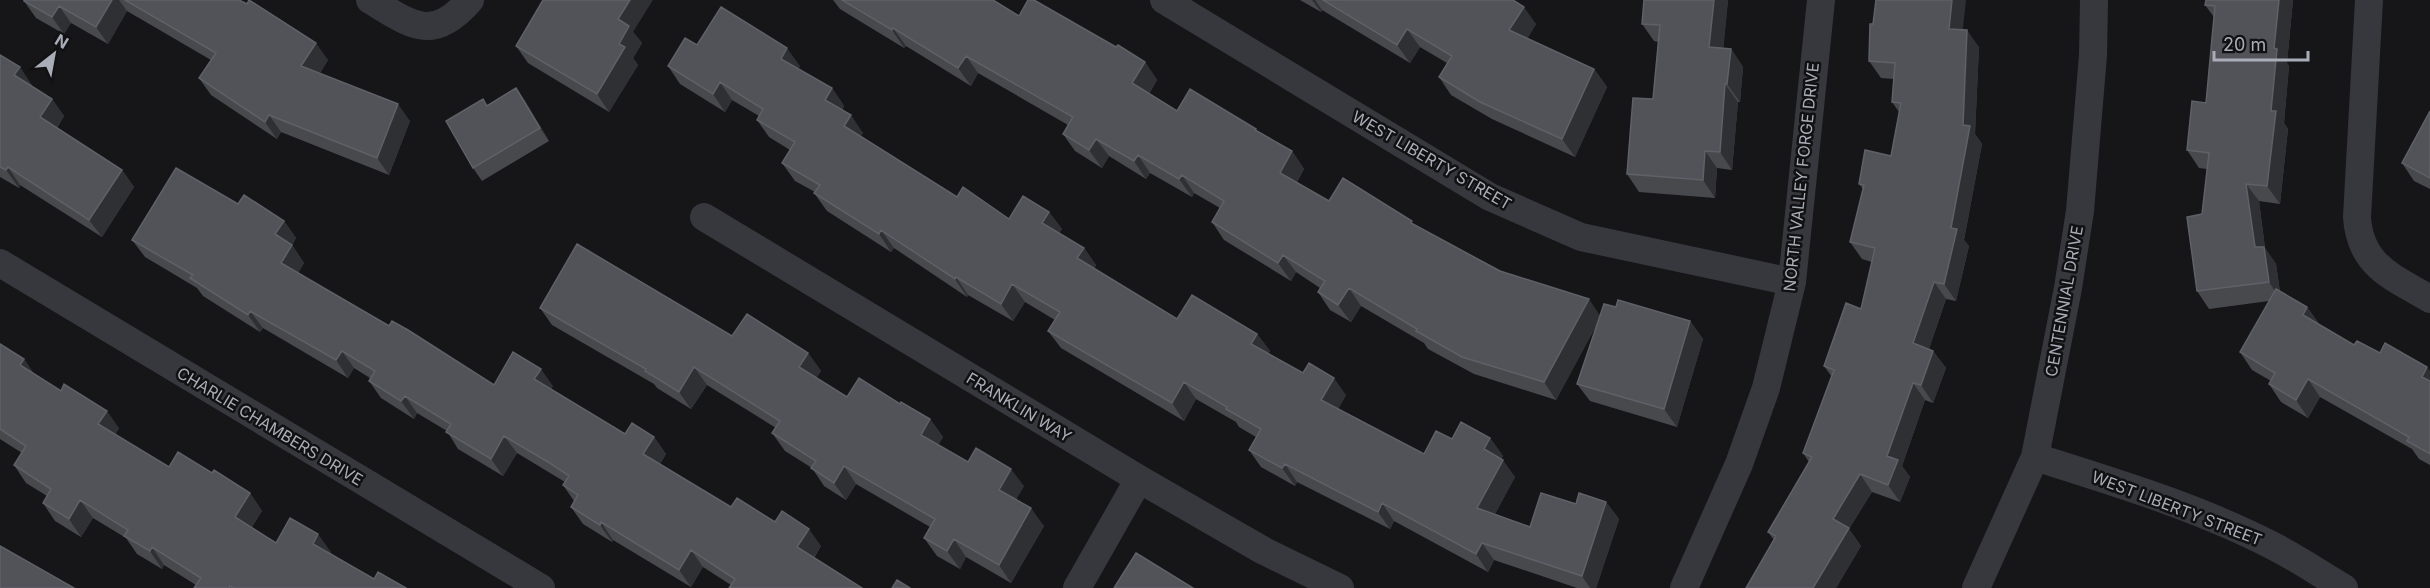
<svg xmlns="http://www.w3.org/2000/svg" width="2430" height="588" font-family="Inter,sans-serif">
  <rect width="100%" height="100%" fill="#161618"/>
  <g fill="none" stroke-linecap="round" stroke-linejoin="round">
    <path stroke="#37383d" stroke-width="28" d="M 370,0 C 411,24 432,44 470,0
      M 1164,0 L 1490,197 L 1581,237 L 1792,282
      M 2369,0 L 2357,217 C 2360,266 2393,277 2430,299
      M 704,217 L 1139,479 L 1264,551 L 1340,588
      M 0,263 L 541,588
      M 2035,457 C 2117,483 2201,508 2277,548 C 2300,560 2322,575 2344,588
      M 1077,588 L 1139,479
      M 1684,588 L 1739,464 L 1766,388 L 1792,282 L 1821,0
      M 1976,588 L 2035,457 L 2068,288 L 2080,211 L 2093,55 L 2094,0"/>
  </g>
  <path fill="#47494d" d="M 24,0 L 239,0 L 328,60 L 320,73 L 410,121 L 389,175 L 281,132 L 277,139 L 211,95 L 199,78 L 211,60 L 127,11 L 108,44 L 71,23 L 64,34 L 36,18 L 24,1 Z
    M 833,0 L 993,0 L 1019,16 L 1116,47 L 1145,62 L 1157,80 L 1149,94 L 1177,111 L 1259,132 L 1292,151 L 1304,169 L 1297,182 L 1329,201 L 1414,225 L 1500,271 L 1600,315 L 1616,307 L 1690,321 L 1703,339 L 1677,427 L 1590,401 L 1577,384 L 1597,324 L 1556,400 L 1474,374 L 1428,349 L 1424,343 L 1361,306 L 1351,322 L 1330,310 L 1318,292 L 1320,288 L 1296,272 L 1291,281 L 1224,240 L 1212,222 L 1220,208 L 1194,193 L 1192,197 L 1150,173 L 1146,179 L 1109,156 L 1102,168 L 1075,151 L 1063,134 L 1068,125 L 978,73 L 971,86 L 906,46 L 904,48 L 840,9 Z
    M 1300,0 L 1513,0 L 1536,24 L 1527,39 L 1594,69 L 1607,87 L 1575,157 L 1492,119 L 1451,95 L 1439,77 L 1447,63 L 1420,47 L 1410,63 L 1322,10 L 1321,12 Z
    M 1728,0 L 1723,48 L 1731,49 L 1743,67 L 1740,102 L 1738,102 L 1732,170 L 1717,168 L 1715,198 L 1639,192 L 1627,174 L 1653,99 L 1658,42 L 1654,41 L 1642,24 Z
    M 2293,0 L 2287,63 L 2289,66 L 2284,123 L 2288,129 L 2280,204 L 2259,201 L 2265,248 L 2276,264 L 2280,292 L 2307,307 L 2319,324 L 2354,345 L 2430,371 L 2430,465 L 2419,459 L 2412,449 L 2320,397 L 2308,418 L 2281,402 L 2269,384 L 2271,381 L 2252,370 L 2240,352 L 2269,301 L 2209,309 L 2197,291 L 2202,214 L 2207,169 L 2199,168 L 2187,150 L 2206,103 L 2214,17 L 2205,5 Z
    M 1963,30 L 1979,47 L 1975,134 L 1982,144 L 1964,240 L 1969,246 L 1956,301 L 1946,299 L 1929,349 L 1933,351 L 1946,368 L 1933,403 L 1925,400 L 1902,466 L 1910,477 L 1900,502 L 1872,492 L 1849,529 L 1861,546 L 1836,588 L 1746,588 L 1774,540 L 1768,532 L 1809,462 L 1803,453 L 1832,377 L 1824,366 L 1861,309 L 1872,262 L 1862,259 L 1850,242 L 1863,189 L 1859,184 L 1891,156 L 1899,112 L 1892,102 L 1894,79 L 1881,78 L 1869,61 Z
    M 633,32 L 642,43 L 633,58 L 638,65 L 609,112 L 528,63 L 516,46 Z
    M 697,45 L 800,66 L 798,69 L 832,88 L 844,106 L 842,110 L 863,133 L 860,137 L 957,197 L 1009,219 L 1049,212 L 1062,229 L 1059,233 L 1084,248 L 1096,265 L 1094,269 L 1177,319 L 1257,334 L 1270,351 L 1268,354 L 1303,373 L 1346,395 L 1338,409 L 1424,454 L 1452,439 L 1490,438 L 1503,456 L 1501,459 L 1515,477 L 1495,514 L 1530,527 L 1576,504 L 1606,502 L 1619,519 L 1596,588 L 1577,588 L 1494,560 L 1488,572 L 1394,521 L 1390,529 L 1297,482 L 1295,486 L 1261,467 L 1249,450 L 1256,437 L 1239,427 L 1236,422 L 1196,399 L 1184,421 L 1061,348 L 1048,331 L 1055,320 L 1025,302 L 1013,321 L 968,295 L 967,297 L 894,248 L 891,252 L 827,211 L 814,193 L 815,192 L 795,181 L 782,163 L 790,150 L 769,137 L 757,120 L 759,116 L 732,100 L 725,112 L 680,84 L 668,66 Z
    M 0,55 L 32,85 L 31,86 L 52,99 L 64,116 L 57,128 L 122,170 L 134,187 L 102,237 L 20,185 L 19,188 L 0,177 Z
    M 516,88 L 525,101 L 549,141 L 482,181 L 473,168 L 487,105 Z
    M 2430,111 L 2430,189 L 2414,181 L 2402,163 Z
    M 238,204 L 284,221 L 296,238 L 292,245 L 304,263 L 298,273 L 494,385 L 553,386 L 551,389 L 625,434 L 654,437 L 666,454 L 660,464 L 731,507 L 775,522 L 821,546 L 814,558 L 731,585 L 703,567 L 691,587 L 613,540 L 612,542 L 583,524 L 571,507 L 574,501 L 563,485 L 565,482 L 560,479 L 517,453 L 503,476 L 458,449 L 447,431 L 417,413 L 414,419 L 381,398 L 369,381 L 370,378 L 354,368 L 348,378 L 263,328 L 260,332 L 203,296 L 197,288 L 145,257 L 132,240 Z
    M 540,308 L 732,336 L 808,353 L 821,371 L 816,378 L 847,397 L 900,404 L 930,419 L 943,437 L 938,445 L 968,462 L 1024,486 L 1016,499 L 1044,526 L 1011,583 L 966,557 L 960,569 L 937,556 L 924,538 L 930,527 L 856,484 L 846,500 L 824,486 L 812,468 L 785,451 L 772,433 L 776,428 L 707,385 L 691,409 L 657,388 L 654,384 L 552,325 Z
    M 0,344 L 24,359 L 34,374 L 119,428 L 115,435 L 169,467 L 212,473 L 250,493 L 262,511 L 252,527 L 276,543 L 331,552 L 330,553 L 374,579 L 406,588 L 194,588 L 196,585 L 164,565 L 162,569 L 137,554 L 126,538 L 93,518 L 81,537 L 55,521 L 43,503 L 47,496 L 26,483 L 14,465 L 22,453 L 0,439 Z"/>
  <path fill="#2f3033" d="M 112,0 L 119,0 L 127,11 L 108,44 L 96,27 Z
    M 630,0 L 653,0 L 633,32 L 642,43 L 633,58 L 638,65 L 609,112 L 597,94 L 619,44 L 618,19 Z
    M 1312,0 L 1315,0 L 1322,10 L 1321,12 Z
    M 1714,0 L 1728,0 L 1722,65 L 1709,47 Z
    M 1952,0 L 1966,0 L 1961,46 L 1949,29 Z
    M 2279,0 L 2293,0 L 2287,63 L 2289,66 L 2284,123 L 2288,129 L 2280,204 L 2267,186 L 2274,48 Z
    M 59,6 L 71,23 L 64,34 L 52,17 Z
    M 1524,7 L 1536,24 L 1522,48 L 1509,30 Z
    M 893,28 L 906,46 L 904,48 L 892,30 Z
    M 1407,29 L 1420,47 L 1410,63 L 1397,45 Z
    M 1967,30 L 1979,47 L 1975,134 L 1982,144 L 1964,240 L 1969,246 L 1956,301 L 1944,284 L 1963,125 Z
    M 316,43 L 328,60 L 313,83 L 301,66 Z
    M 787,48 L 800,66 L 793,77 L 781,59 Z
    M 1731,49 L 1743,67 L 1740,102 L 1727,84 Z
    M 966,56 L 978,73 L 971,86 L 958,68 Z
    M 1145,62 L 1157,80 L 1144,101 L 1132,83 Z
    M 20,67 L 32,85 L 27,93 L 14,75 Z
    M 1594,69 L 1607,87 L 1575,157 L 1562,139 Z
    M 720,82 L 732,100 L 725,112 L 713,94 Z
    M 1725,84 L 1738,102 L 1732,170 L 1720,152 Z
    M 516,88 L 525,101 L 549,141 L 540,128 Z
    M 832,88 L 844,106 L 837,118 L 825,100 Z
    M 52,99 L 64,116 L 52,135 L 40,117 Z
    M 398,104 L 410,121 L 389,175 L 377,158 Z
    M 269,115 L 281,132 L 277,139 L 265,122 Z
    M 851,115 L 863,133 L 856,144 L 844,126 Z
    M 1096,139 L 1109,156 L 1102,168 L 1089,150 Z
    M 1292,151 L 1304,169 L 1292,190 L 1280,173 Z
    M 1705,151 L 1717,168 L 1715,198 L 1703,180 Z
    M 1138,155 L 1150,173 L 1146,179 L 1134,161 Z
    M 8,167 L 20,185 L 19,188 L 6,170 Z
    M 122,170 L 134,187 L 102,237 L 89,220 Z
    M 1182,175 L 1194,193 L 1192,197 L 1179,179 Z
    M 2246,184 L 2259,201 L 2265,248 L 2276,264 L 2281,300 L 2269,282 L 2255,247 Z
    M 1049,212 L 1062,229 L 1055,240 L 1042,223 Z
    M 284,221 L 296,238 L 287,252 L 275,234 Z
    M 881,230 L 894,248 L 891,252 L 879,234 Z
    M 292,245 L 304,263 L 293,280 L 281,263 Z
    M 1084,248 L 1096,265 L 1090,276 L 1077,258 Z
    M 1283,255 L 1296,272 L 1291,281 L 1278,263 Z
    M 956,277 L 968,295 L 967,297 L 955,279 Z
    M 1934,282 L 1946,299 L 1925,361 L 1913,343 Z
    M 1012,284 L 1025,302 L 1013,321 L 1001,304 Z
    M 1349,288 L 1361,306 L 1351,322 L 1338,305 Z
    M 1589,299 L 1601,317 L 1556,400 L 1544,382 Z
    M 2307,307 L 2319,325 L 2303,315 Z
    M 250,311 L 263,328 L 260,332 L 248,315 Z
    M 1690,321 L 1703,339 L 1677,427 L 1664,409 Z
    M 1257,334 L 1270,351 L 1263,362 L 1251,344 Z
    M 342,351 L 354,368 L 348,378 L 336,360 Z
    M 1933,351 L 1946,368 L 1933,403 L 1921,385 Z
    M 808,353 L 821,371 L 812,385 L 799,367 Z
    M 24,359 L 36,377 L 20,365 Z
    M 694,367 L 707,385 L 691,409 L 679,392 Z
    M 2427,367 L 2430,371 L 2430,389 L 2422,377 Z
    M 541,369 L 553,386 L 546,396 L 534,379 Z
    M 1334,378 L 1346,395 L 1333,418 L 1321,400 Z
    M 2308,379 L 2320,397 L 2308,418 L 2296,400 Z
    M 1184,382 L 1196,399 L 1184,421 L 1172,403 Z
    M 1913,383 L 1925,400 L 1902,466 L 1910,477 L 1900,502 L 1888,485 L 1887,456 Z
    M 405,396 L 417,413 L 414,419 L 401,401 Z
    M 107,411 L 119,428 L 111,442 L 98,424 Z
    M 930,419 L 943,437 L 934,453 L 921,435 Z
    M 504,436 L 517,453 L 503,476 L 491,459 Z
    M 654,437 L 666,454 L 655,472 L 643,454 Z
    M 1490,438 L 1503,456 L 1496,467 L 1484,449 Z
    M 1503,460 L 1515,477 L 1489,525 L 1477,508 Z
    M 1285,464 L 1297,482 L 1295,486 L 1282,468 Z
    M 844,466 L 856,484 L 846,500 L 834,483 Z
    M 1011,469 L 1024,486 L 1012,507 L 999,490 Z
    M 1860,474 L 1872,492 L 1849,529 L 1861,546 L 1836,588 L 1813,588 L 1833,519 Z
    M 250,493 L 262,511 L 247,534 L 235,517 Z
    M 80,500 L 93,518 L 81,537 L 69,519 Z
    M 1606,502 L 1619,519 L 1596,588 L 1590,588 L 1582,576 Z
    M 1382,503 L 1394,521 L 1390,529 L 1378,512 Z
    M 1031,508 L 1044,526 L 1011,583 L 999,565 Z
    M 601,522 L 613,540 L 612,542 L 600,525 Z
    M 809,529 L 821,546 L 809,564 L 797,547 Z
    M 318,534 L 331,552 L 325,561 L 313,544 Z
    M 954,539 L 966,557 L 960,569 L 947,551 Z
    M 1482,543 L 1494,560 L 1488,572 L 1476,554 Z
    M 152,547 L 164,565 L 162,569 L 150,551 Z
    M 691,550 L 703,567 L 691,587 L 679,570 Z"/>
  <path fill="#525359" stroke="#5f6168" stroke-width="1.5" d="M 24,0 L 112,0 L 96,27 L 59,6 L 52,17 L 24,1 Z
    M 125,0 L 239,0 L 247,4 L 249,0 L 316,43 L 301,66 L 398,104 L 377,158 L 269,115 L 265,122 L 199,78 L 216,53 Z
    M 543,0 L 630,0 L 618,19 L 629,26 L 619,44 L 625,47 L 597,94 L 516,46 Z
    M 842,0 L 993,0 L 1019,16 L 1028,0 L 1034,0 L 1116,47 L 1118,45 L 1145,62 L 1132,83 L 1177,111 L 1190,89 L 1256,129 L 1255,130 L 1292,151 L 1280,173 L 1329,201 L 1343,178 L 1412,221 L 1411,223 L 1500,271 L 1589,299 L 1544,382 L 1462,357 L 1416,331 L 1417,329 L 1349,288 L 1338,305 L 1318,292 L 1325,281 L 1283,255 L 1278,263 L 1212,222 L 1224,201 L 1182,175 L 1179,179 L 1138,155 L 1134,161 L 1096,139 L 1089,150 L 1063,134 L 1073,117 L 966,56 L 958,68 L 893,28 L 892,30 Z
    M 1323,0 L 1513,0 L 1524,7 L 1509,30 L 1594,69 L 1562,139 L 1480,102 L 1439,77 L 1452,56 L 1407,29 L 1397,45 Z
    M 1644,0 L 1714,0 L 1709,47 L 1731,49 L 1727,84 L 1725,84 L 1720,152 L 1705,151 L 1703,180 L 1627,174 L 1633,98 L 1653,99 L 1660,25 L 1642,24 Z
    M 1876,0 L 1952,0 L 1949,29 L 1967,30 L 1963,125 L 1970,126 L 1951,228 L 1957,229 L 1944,284 L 1934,282 L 1913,343 L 1933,351 L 1921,385 L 1913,383 L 1887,456 L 1898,460 L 1888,485 L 1860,474 L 1833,519 L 1849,528 L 1813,588 L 1746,588 L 1776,536 L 1768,532 L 1812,457 L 1803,453 L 1834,370 L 1824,366 L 1846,303 L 1861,309 L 1875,248 L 1850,242 L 1864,185 L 1859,184 L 1865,150 L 1891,156 L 1901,103 L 1892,102 L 1895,63 L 1869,61 L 1870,24 L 1873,24 Z
    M 2206,0 L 2279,0 L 2274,48 L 2277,49 L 2271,111 L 2276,111 L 2267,186 L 2246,184 L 2255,247 L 2264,247 L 2269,282 L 2197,291 L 2187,217 L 2202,214 L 2209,153 L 2187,150 L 2192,101 L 2206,103 L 2215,6 L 2205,5 Z
    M 721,7 L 787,48 L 781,59 L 832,88 L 825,100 L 851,115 L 844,126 L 957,197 L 963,187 L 1009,219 L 1023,196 L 1049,212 L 1042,223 L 1084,248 L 1077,258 L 1177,319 L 1192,295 L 1257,334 L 1251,344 L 1303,373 L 1309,363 L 1334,378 L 1321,400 L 1424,454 L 1436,431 L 1452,439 L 1461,422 L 1490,438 L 1484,449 L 1503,460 L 1477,508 L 1530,527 L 1541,493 L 1576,504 L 1579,493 L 1606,502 L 1582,576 L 1482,543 L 1476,554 L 1382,503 L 1378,512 L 1285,464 L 1282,468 L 1249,450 L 1261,429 L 1226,409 L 1227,407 L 1184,382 L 1172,403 L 1048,331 L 1060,312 L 1012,284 L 1001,304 L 956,277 L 955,279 L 881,230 L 879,234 L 814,193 L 820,185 L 782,163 L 795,142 L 757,120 L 763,109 L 720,82 L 713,94 L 668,66 L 685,38 L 697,45 Z
    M 0,55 L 20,67 L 14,75 L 52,99 L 40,117 L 122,170 L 89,220 L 8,167 L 6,170 L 0,167 Z
    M 516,88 L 540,128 L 473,168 L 446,121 L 483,99 L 487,106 Z
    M 2430,111 L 2430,178 L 2402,163 Z
    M 176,168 L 238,204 L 244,195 L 284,221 L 275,234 L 292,245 L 281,263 L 389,326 L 392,321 L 408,330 L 494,385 L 513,352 L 541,369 L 534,379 L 625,434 L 632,423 L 654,437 L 643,454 L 731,507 L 737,498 L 775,522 L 782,511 L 809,529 L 797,547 L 862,588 L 729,588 L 735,579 L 691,550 L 679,570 L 601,522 L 600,525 L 571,507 L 578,495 L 563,485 L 569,476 L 548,462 L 504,436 L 491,459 L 446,432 L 451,424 L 405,396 L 401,401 L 369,381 L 375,371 L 342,351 L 336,360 L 250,311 L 248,315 L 190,278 L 193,275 L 132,240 Z
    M 577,244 L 732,336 L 747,314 L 808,353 L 799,367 L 847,397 L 859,378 L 900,404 L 901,402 L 930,419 L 921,435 L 968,462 L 976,448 L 1011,469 L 999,490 L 1031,508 L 999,565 L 954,539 L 947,551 L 924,538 L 935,519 L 844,466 L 834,483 L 811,468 L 816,461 L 772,433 L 780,421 L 694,367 L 679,392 L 645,371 L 646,369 L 540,308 Z
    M 2276,289 L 2307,307 L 2303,315 L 2354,345 L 2357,341 L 2380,353 L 2385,343 L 2427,367 L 2422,377 L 2430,381 L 2430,454 L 2407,441 L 2409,437 L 2308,379 L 2296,400 L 2269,384 L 2275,373 L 2240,352 Z
    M 1618,300 L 1690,321 L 1664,409 L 1577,384 L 1604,304 L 1616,307 Z
    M 0,344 L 24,359 L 20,365 L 61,391 L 64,384 L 107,411 L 98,424 L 169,467 L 178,452 L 212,473 L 214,470 L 250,493 L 235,517 L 276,543 L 290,518 L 318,534 L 313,544 L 374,579 L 378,572 L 406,588 L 234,588 L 230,586 L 229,588 L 194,588 L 201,578 L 152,547 L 150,551 L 124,536 L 128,530 L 80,500 L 69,519 L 43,503 L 51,489 L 14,465 L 26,446 L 0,429 Z
    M 0,546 L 74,588 L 0,588 Z
    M 1136,553 L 1193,588 L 1114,588 Z
    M 897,580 L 910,588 L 892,588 Z"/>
  <g text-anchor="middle" stroke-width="5" stroke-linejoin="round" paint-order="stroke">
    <g font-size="16" fill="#a8adb8" stroke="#111113">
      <text transform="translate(1432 160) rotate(30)" y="6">WEST LIBERTY STREET</text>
      <text transform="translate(1801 177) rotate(-84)" y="6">NORTH VALLEY FORGE DRIVE</text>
      <text transform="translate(2064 301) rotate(-80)" y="6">CENTENNIAL DRIVE</text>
      <text transform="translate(1019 407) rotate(31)" y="6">FRANKLIN WAY</text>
      <text transform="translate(270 426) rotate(31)" y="6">CHARLIE CHAMBERS DRIVE</text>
      <text transform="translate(2177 508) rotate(21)" y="6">WEST LIBERTY STREET</text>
    </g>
  </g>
  <g transform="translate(54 54) rotate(31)" stroke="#111113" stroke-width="4.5" paint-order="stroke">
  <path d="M0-4.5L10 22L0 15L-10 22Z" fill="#a8adb8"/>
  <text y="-9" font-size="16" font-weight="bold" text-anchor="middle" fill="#a8adb8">N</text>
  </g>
  <path d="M2214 51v9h94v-9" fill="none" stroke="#a8adb8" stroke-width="3"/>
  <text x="2223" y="51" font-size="18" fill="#a8adb8" stroke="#111113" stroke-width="4.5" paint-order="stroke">20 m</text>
</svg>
